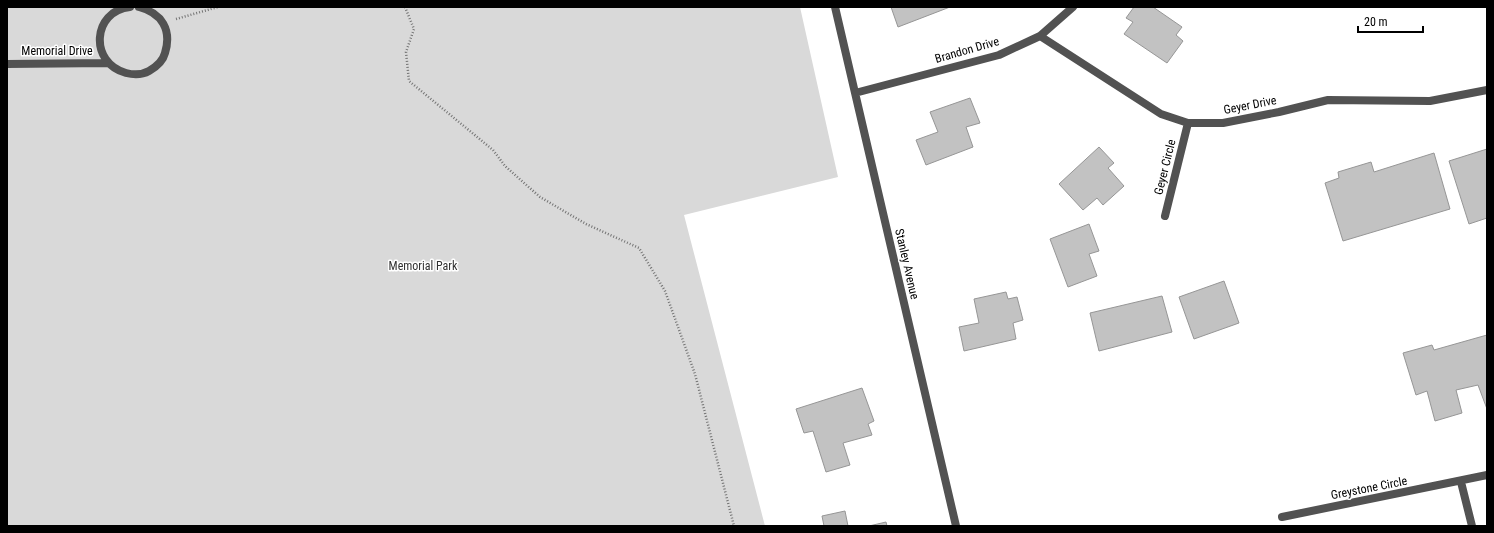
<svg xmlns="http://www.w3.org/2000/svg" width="1494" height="533" font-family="'Roboto Condensed',sans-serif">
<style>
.green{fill:#d9d9d9}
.building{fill:#c2c2c2;stroke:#969696}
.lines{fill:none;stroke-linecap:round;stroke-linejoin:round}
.path{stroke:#747474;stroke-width:2.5;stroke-dasharray:1 2;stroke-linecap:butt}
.street{stroke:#525252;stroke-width:8}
.labels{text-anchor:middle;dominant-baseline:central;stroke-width:3;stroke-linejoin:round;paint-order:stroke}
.street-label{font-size:12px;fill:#000;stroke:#fff}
.park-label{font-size:12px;fill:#303030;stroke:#fff}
</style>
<rect width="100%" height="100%" fill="#fff"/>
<path class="green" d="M7,7H800L838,177L684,215L765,526H7Z"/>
<path class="building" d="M891,7H950L898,27Z
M1134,7H1153L1182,27L1176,35L1183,41L1167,63L1124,34L1133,22L1126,18Z
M970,98L980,123L966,127L973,147L926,165L916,140L938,132L930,112Z
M1099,147L1114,163L1108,168L1124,186L1103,205L1097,198L1083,210L1059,184Z
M1487,149V218L1469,224L1449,161Z
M1434,153L1450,209L1343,241L1325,183L1339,178L1338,172L1371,162L1374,172Z
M1089,224L1099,251L1089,254L1097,276L1068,287L1050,239Z
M1224,281L1239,323L1194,339L1179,297Z
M1006,292L1008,299L1017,297L1023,320L1013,323L1016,339L964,351L959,327L979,323L974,299Z
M1162,296L1172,332L1099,351L1090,313Z
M1487,335V409L1478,385L1456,390L1462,413L1435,421L1427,391L1416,395L1403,353L1432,345L1434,350Z
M862,388L874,421L868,424L872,435L843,443L850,465L826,472L813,431L804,433L796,409Z
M845,511L848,526H824L822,516Z
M886,522L887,526H869Z"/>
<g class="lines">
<path class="path" d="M405,7L414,29L406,52L409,81L493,150L505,166L540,197L586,224L639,248L665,291L695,374L734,526
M176,19L218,7"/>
<path class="street" d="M130,7C92,11 89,63 126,73C134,75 142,75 149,71C156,67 163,61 165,53C172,30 162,13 139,7
M835,7L956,526
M1040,36L1161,114L1188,123H1223L1279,112L1328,100L1430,101L1487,90
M7,64L108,63
M855,93L999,55L1040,36L1073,7
M1165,216L1188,123
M1461,482L1472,526
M1282,517L1487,475"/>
</g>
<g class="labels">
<g class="street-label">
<text transform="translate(967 50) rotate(-16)">Brandon Drive</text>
<text x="57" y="51">Memorial Drive</text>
<text transform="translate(1250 105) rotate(-11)">Geyer Drive</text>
<text transform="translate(1165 167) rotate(-76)">Geyer Circle</text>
<text transform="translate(907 264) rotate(77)">Stanley Avenue</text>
<text transform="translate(1369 488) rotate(-11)">Greystone Circle</text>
</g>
<g class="park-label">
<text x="423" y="266">Memorial Park</text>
</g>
</g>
<rect width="1494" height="533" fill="none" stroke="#000000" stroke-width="16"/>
<path d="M1358 26v6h65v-6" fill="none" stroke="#000000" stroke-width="2"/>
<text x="1364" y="26" font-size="12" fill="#000000" stroke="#ffffff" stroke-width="3" paint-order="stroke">20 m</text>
</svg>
